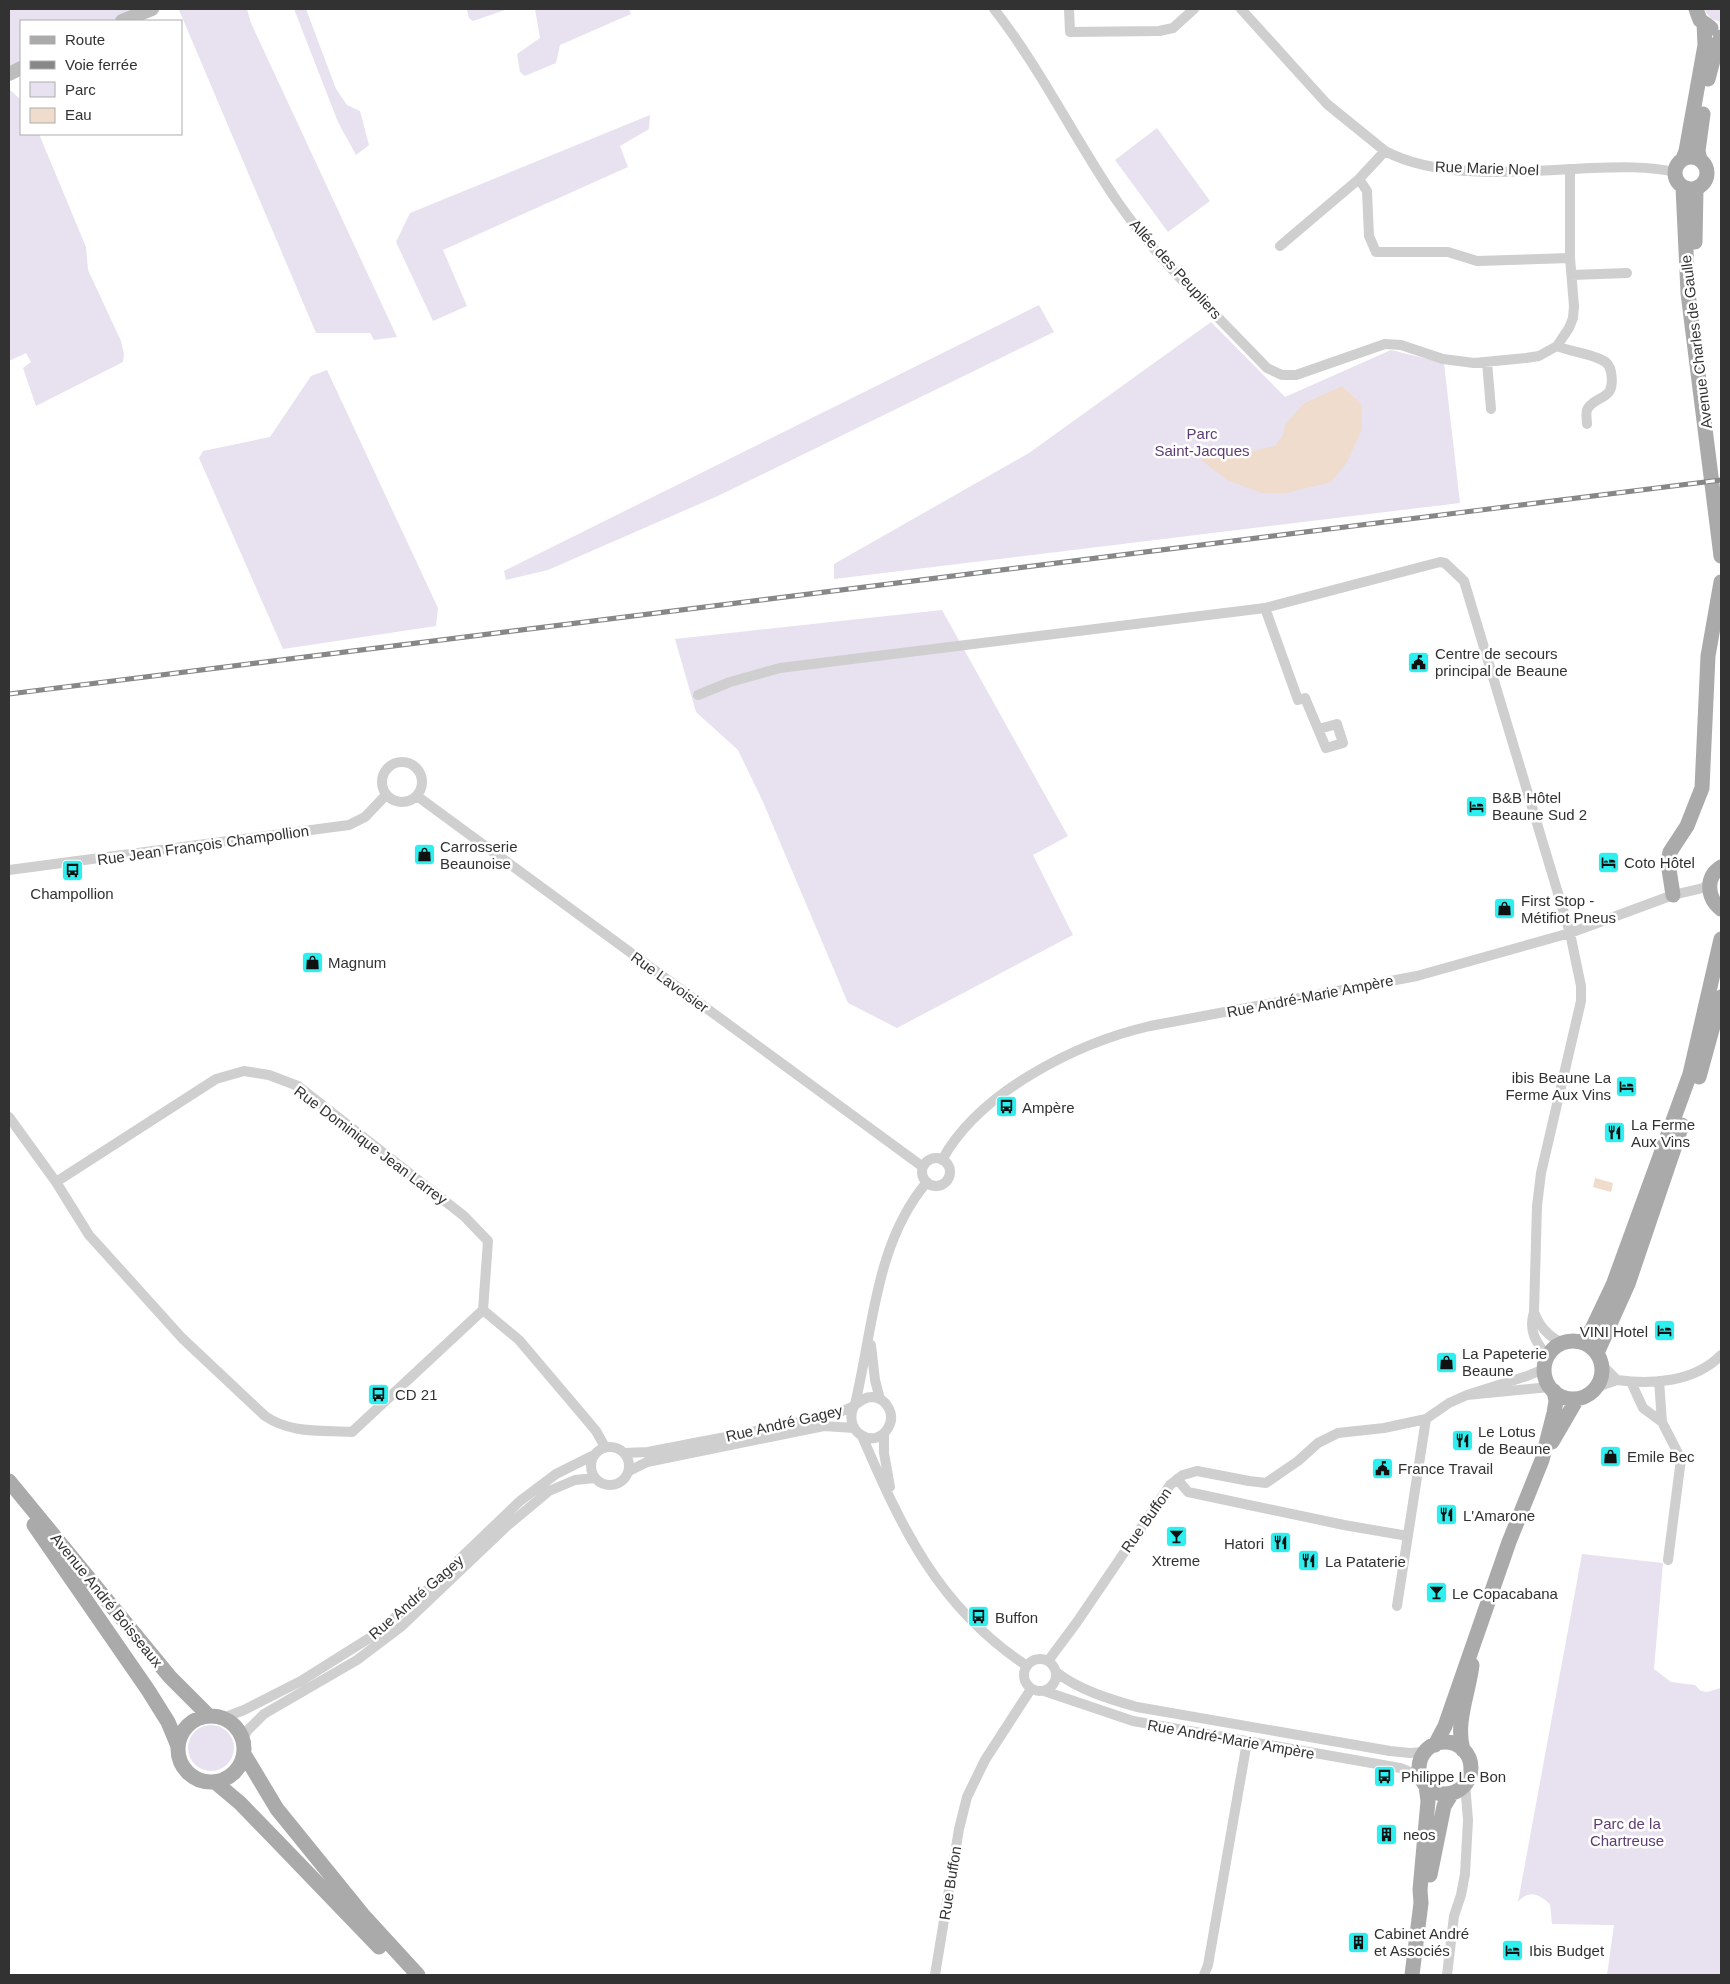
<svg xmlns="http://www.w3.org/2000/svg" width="1730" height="1984" font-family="Helvetica,sans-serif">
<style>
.green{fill:#e8e1ef}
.water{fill:#efdccc}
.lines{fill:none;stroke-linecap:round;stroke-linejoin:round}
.minor{stroke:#cfcfcf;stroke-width:10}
.secondary{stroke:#bcbcbc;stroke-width:14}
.primary{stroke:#aaa;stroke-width:15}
.rail-casing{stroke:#878787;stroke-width:5}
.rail{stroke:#fff;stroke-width:3;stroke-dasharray:9;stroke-linecap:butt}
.labels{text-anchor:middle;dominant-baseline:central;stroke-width:5;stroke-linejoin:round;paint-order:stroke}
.street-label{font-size:15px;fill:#323232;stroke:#fff}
.park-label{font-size:15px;fill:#5c3c72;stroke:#fff}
.poi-label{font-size:15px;fill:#323232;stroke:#fff;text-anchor:start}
</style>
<rect width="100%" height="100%" fill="#fff"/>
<path class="green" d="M9,9H160L130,21H21V68L9,73Z
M182,9H247L251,23L397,337L374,340L370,333H316L179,10Z
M294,9H306L336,89L347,105L360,111L369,145L356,155L338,122Z
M471,9H508L473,21L469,18L467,10Z
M535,9H629L631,14L560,45L556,63L525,76L520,72L517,54L540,38Z
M1704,9H1721V22L1711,19Z
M9,89L21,100V134H39L86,247L88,270L121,341L124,354L123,362L36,406L23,368L31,362L26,353L9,361Z
M650,115L649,129L620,146L628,167L443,250L467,306L433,321L396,242L410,213Z
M1157,128L1210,201L1168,232L1115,160Z
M1039,305L1054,332L720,495L548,570L506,580L504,571Z
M1211,322L1285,397L1391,350L1444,363L1460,503L834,579V564L1029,453Z
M327,370L438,608L436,626L283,649L199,458L203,451L270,437L311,376Z
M942,610L1068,836L1033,855L1073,935L897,1028L848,1003L763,802L738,750L696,712L675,639Z
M1582,1554L1663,1563L1654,1669L1671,1682L1695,1685L1701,1691L1707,1692L1721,1688V1975H1607L1614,1925L1552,1924L1550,1904C1539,1894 1529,1889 1518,1902Z
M188 1748a23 23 0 1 1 46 0a23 23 0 1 1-46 0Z"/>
<path class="water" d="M1342,386L1362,405V429L1347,462L1331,482L1286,493H1262L1227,480L1201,460L1210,454L1249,452L1275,446L1283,435L1285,425L1303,404Z
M1595,1178L1613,1183L1611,1192L1593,1187Z"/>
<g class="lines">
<path class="minor" d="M994,9C1041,69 1074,138 1117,201C1159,262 1216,314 1267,368L1282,375H1296L1385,344L1401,345L1443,359L1474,363L1526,358L1539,356L1557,346L1569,328L1573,318L1574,306L1570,258V169
M1069,9L1070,32L1159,31L1173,28L1194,9
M1241,9L1327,104L1385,151C1441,181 1529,171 1591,168C1619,167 1648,166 1675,172
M1359,179L1367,191L1369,236L1376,252H1448L1477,261L1570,258
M1280,246L1359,179L1385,151
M1572,275L1627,273
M1557,346C1571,352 1589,353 1602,360C1607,362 1610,367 1611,372C1616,401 1598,394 1588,408C1585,412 1587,419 1587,424
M1487,362L1491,409
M1265,608L1298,700L1305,698L1326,748L1343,743L1337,724L1319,729
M698,695L730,682L780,668L1265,608L1440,562L1445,563L1464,581L1570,933L1581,986V1001L1541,1173L1537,1206L1534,1312
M382 782a20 20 0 1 1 40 0a20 20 0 1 1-40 0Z
M417,796L923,1167
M9,870L349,825L365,817L386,795
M9,1117L56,1182L89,1235L182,1338L265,1416C291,1434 322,1430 352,1432L483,1310
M922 1172a14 14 0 1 1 28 0a14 14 0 1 1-28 0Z
M942,1160C980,1091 1077,1043 1150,1026L1417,976L1570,933L1673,895L1703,888L1710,883
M56,1182L216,1079L244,1071L269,1075L298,1086L464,1216L488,1241L483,1310
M483,1310L519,1340L586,1419L596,1431L605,1447
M871,1345L875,1380L880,1399
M1547,1356C1536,1342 1528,1331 1534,1312C1540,1327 1547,1335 1562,1343
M1544,1369L1527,1376L1467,1395L1550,1387
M1617,1380C1652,1385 1695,1382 1721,1355
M1631,1382L1643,1408L1662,1422L1659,1381
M1597,1387L1617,1380L1602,1365
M855,1404C873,1330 875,1243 927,1182
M1662,1422L1681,1459L1668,1560
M884,1433V1453L890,1487
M862,1436C902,1529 939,1608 1027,1666
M591 1466a19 19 0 1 1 38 0a19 19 0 1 1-38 0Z
M624,1453L648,1452C706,1440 766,1431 823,1416C833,1414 844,1411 852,1407C859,1403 863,1397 872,1397C887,1398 896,1415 888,1428C875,1451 842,1432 854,1406
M629,1471L647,1462L824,1426L854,1428
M1177,1479L1188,1492L1344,1525L1408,1536
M1397,1606L1426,1419
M1024 1675a16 16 0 1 1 32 0a16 16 0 1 1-32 0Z
M1048,1661L1077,1622L1170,1485L1183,1475L1197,1471L1249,1481L1266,1483L1298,1461L1318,1443L1338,1433L1384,1428L1426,1419L1449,1403L1467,1395
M1056,1672C1079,1690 1109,1699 1137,1707L1390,1751L1410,1753L1425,1752
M1044,1691L1133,1721L1400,1768L1420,1776
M223,1718L244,1710L301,1681L371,1637L421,1596L520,1501L556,1474L594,1455
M243,1739L247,1731L264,1714L357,1660L402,1626L507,1526L549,1491L575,1480L595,1478
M935,1975L959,1829L967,1797L985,1760L1031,1689
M1204,1975L1208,1965L1247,1742
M1447,1975L1454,1916L1461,1895L1465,1874L1468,1820L1465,1784"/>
<path class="secondary" d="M122,21L152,9
M9,74L21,68"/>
<path class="primary" d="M1696,9L1700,20L1711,28
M1708,79L1716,49L1721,37
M1675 173a16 16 0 1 1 32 0a16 16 0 1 1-32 0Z
M1683,159L1686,151L1705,45L1704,23
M1700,160L1698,151L1703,114
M1683,187L1688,293L1721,556
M1695,242L1696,188
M1721,867C1705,877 1707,898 1721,909
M1673,895L1668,863L1670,852L1687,826L1702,788L1708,656L1721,582
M1699,1077L1721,997
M1544 1370a29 29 0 1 1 58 0a29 29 0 1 1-58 0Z
M1583,1342L1592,1329L1613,1285L1690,1074L1721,939
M1597,1353L1628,1284L1682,1125
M1552,1442L1577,1399
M9,1481L170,1677L209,1716
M34,1525L148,1690L168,1722L178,1746
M178 1749a33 33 0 1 1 66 0a33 33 0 1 1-66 0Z
M1419 1768a26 26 0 1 1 52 0a26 26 0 1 1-52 0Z
M1435,1745L1445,1726L1509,1542L1542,1460L1554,1413L1556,1401L1554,1391
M1463,1750C1455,1723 1469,1692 1472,1665
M244,1754L277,1809L363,1915L418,1975
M215,1782L240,1803L274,1838L379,1947
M1430,1875L1444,1806L1452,1793
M1412,1975L1421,1903L1420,1890L1428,1801L1426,1786"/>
<defs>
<path id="rail" d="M9,694L1721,480"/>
</defs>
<use href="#rail" class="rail-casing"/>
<use href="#rail" class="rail"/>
</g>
<defs>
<symbol id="civic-square" viewBox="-11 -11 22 22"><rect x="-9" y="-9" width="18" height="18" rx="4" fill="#2eefef" stroke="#fff"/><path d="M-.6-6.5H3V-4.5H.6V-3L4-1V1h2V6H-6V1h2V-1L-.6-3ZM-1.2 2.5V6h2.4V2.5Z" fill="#111"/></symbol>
<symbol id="hotel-square" viewBox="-11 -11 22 22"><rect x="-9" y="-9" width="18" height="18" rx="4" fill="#2eefef" stroke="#fff"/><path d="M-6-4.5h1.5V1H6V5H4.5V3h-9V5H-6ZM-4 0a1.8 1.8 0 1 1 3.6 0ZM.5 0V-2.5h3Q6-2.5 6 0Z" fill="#111"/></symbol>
<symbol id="shop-square" viewBox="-11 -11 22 22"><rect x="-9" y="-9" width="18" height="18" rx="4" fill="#2eefef" stroke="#fff"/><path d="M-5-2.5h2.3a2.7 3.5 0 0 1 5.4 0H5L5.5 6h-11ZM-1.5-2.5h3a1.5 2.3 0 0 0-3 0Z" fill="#111"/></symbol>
<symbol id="bus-square" viewBox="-11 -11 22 22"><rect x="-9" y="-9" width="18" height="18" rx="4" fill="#2eefef" stroke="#fff"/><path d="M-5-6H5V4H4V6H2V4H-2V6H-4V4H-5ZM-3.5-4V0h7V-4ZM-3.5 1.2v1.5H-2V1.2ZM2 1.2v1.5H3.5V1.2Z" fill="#111"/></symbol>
<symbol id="restaurant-square" viewBox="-11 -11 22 22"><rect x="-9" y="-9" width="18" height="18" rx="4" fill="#2eefef" stroke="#fff"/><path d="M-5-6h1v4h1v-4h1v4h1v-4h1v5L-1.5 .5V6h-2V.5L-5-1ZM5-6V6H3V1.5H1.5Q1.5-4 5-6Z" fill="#111"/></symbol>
<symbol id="bar-square" viewBox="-11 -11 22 22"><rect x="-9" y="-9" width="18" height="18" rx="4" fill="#2eefef" stroke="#fff"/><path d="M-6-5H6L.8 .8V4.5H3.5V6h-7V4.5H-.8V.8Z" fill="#111"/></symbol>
<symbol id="building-square" viewBox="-11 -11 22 22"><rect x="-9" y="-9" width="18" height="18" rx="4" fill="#2eefef" stroke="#fff"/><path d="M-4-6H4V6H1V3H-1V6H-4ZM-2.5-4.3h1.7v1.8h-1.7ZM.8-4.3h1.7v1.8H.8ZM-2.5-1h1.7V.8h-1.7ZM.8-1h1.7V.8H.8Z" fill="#111"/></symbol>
</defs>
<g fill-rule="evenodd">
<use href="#civic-square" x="1406" y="650" width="25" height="25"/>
<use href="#hotel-square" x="1464" y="794" width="25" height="25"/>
<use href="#shop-square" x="412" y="842" width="25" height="25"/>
<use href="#hotel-square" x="1596" y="850" width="25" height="25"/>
<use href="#bus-square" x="60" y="858" width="25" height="25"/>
<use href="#shop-square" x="1492" y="896" width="25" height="25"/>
<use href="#shop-square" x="300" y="950" width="25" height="25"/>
<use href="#hotel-square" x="1614" y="1074" width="25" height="25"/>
<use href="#bus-square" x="994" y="1094" width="25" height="25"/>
<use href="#restaurant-square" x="1602" y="1120" width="25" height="25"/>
<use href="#hotel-square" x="1652" y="1318" width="25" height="25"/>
<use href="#shop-square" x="1434" y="1350" width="25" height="25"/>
<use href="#bus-square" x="366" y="1382" width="25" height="25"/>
<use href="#restaurant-square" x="1450" y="1428" width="25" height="25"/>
<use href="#shop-square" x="1598" y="1444" width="25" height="25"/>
<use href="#civic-square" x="1370" y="1456" width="25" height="25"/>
<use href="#restaurant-square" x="1434" y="1502" width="25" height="25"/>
<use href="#bar-square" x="1164" y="1524" width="25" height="25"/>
<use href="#restaurant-square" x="1268" y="1530" width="25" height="25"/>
<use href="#restaurant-square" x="1296" y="1548" width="25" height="25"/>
<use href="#bar-square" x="1424" y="1580" width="25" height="25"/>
<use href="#bus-square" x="966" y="1604" width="25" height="25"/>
<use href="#bus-square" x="1372" y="1764" width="25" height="25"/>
<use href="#building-square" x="1374" y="1822" width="25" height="25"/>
<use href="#building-square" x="1346" y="1930" width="25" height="25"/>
<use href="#hotel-square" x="1500" y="1938" width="25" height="25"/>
</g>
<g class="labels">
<g class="street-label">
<text transform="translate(1487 168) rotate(2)">Rue Marie Noel</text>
<text transform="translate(1176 269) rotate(48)">Allée des Peupliers</text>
<text transform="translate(1696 342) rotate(-97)">Avenue Charles de Gaulle</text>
<text transform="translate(203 845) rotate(-8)">Rue Jean François Champollion</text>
<text transform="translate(670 982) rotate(36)">Rue Lavoisier</text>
<text transform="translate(1310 996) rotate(-11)">Rue André-Marie Ampère</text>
<text transform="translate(371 1145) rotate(37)">Rue Dominique Jean Larrey</text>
<text transform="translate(784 1423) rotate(-13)">Rue André Gagey</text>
<text transform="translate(1146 1520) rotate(-55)">Rue Buffon</text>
<text transform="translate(416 1597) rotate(-41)">Rue André Gagey</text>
<text transform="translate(107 1600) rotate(51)">Avenue André Boisseaux</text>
<text transform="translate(1231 1739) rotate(10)">Rue André-Marie Ampère</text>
<text transform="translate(950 1883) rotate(-81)">Rue Buffon</text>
</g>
<g class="park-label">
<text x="1202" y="433">Parc<tspan x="1202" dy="17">Saint-Jacques</tspan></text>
<text x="1627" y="1823">Parc de la<tspan x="1627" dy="17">Chartreuse</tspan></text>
</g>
<g class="poi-label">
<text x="1435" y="653">Centre de secours<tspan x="1435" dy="17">principal de Beaune</tspan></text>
<text x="1492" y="797">B&amp;B Hôtel<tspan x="1492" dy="17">Beaune Sud 2</tspan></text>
<text x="440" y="846">Carrosserie<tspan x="440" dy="17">Beaunoise</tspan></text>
<text x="1624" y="862">Coto Hôtel</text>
<text x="72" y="893" text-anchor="middle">Champollion</text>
<text x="1521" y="900">First Stop -<tspan x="1521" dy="17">Métifiot Pneus</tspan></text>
<text x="328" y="962">Magnum</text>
<text x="1611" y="1077" text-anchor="end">ibis Beaune La<tspan x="1611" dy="17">Ferme Aux Vins</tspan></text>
<text x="1022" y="1107">Ampère</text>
<text x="1631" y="1124">La Ferme<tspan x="1631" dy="17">Aux Vins</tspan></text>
<text x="1648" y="1331" text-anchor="end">VINI Hotel</text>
<text x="1462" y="1353">La Papeterie<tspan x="1462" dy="17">Beaune</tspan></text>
<text x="395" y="1394">CD 21</text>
<text x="1478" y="1431">Le Lotus<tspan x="1478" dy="17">de Beaune</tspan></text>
<text x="1627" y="1456">Emile Bec</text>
<text x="1398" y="1468">France Travail</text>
<text x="1463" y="1515">L'Amarone</text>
<text x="1264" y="1543" text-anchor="end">Hatori</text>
<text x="1176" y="1560" text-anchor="middle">Xtreme</text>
<text x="1325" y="1561">La Pataterie</text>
<text x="1452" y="1593">Le Copacabana</text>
<text x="995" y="1617">Buffon</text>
<text x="1401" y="1776">Philippe Le Bon</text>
<text x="1403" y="1834">neos</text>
<text x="1374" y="1933">Cabinet André<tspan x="1374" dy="17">et Associés</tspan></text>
<text x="1529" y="1950">Ibis Budget</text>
</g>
</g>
<rect width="1730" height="1984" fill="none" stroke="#323232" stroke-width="20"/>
<rect x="20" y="20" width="162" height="115" fill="#ffffff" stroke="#adadad"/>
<rect x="30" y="36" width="25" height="8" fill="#aaaaaa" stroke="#adadad"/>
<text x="65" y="45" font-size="15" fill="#323232">Route</text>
<rect x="30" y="61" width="25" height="8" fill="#878787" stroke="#adadad"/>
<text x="65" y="70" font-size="15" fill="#323232">Voie ferrée</text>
<rect x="30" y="82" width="25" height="15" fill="#e8e1ef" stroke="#adadad"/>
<text x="65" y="95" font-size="15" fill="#323232">Parc</text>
<rect x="30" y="108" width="25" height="15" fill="#efdccc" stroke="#adadad"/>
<text x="65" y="120" font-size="15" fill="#323232">Eau</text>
</svg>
